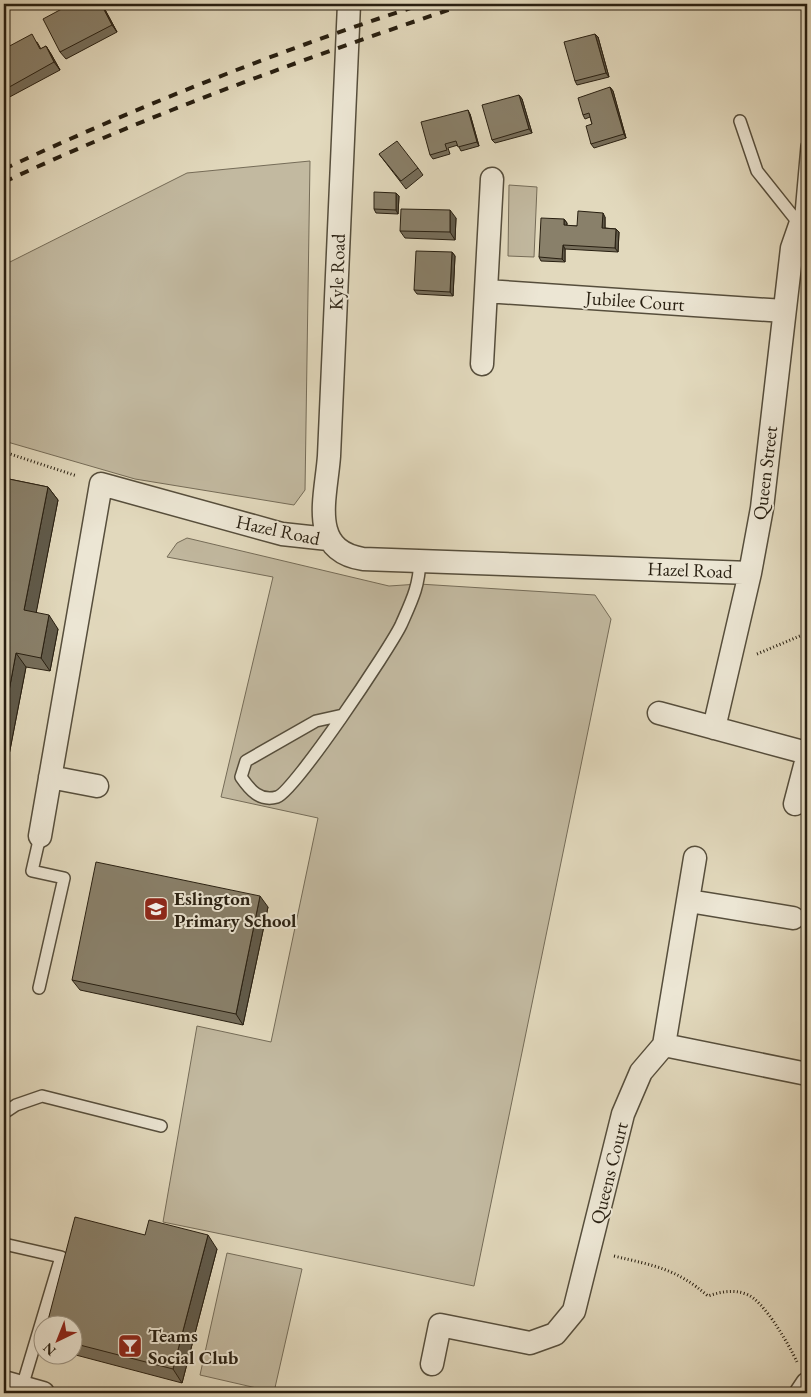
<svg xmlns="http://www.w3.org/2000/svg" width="811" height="1397" font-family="'EB Garamond',serif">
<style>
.green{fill:#c2b9a0;stroke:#756c58}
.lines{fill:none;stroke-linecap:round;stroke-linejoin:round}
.lane-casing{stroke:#564e3c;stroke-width:14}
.street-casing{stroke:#564e3c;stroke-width:25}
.path{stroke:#281f11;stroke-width:3;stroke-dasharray:1 2.5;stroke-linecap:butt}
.lane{stroke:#ece6d4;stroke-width:11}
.street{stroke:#ece6d4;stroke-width:22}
.rail{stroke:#281f11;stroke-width:4;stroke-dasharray:9 9;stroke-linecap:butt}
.wall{fill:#766e5b;stroke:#281f11}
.shaded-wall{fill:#605a4a;stroke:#281f11}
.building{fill:#89806a;stroke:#281f11}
.labels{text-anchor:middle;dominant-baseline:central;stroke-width:4;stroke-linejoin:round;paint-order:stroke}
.street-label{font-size:19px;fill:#281f11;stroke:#ece6d4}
.poi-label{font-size:19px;font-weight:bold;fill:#281f11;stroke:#ece6d4;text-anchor:start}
</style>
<rect width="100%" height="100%" fill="#e2d9bd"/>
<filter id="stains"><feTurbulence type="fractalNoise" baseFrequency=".004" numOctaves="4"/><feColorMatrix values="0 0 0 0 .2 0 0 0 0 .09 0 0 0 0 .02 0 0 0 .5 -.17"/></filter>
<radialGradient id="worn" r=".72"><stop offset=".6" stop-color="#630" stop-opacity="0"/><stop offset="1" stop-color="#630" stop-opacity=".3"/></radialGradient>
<path class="green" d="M310,161L305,490L294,505L135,479L4,441V265L187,173Z
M509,185L537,187L534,257L508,256Z
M187,538L389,586L419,584L595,595L611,619L474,1286L163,1222L197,1026L271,1042L318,818L221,797L273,577L167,557L177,543Z
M227,1253L302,1269L274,1392L200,1375Z"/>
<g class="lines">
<defs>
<path id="lane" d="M740,121L757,171L800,225
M800,225L807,146
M343,715L316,721L246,761L241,777C250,790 260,802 277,797C294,792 390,648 401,625C412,600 419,587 420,560
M39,988L64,878L32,871L40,836
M4,1113L16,1105L42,1096L161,1126
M4,1244L61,1257L22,1387"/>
<path id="street" d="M349,4L329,456C326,498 308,550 363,559L750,573
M486,291L784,311
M482,364L492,179
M659,713L807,753
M714,728L750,573L762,508L792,248L800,225L807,220
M50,777L97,786
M795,804L807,758
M40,836L101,484L282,534L328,539
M689,901L793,918
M664,1045L807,1074
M432,1364L440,1325L530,1343L555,1334L574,1311L623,1114L641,1072L664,1045L695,858
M4,1382L43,1393
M801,1393L807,1384"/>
</defs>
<use href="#lane" class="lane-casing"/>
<use href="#street" class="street-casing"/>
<path class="path" d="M4,452L77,476
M757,654L807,633
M614,1256C655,1266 675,1268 708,1296C721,1292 732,1289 746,1294C764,1300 789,1345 797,1362"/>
<use href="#lane" class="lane"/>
<use href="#street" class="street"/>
<path class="rail" d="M4,169C139,106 280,50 423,4
M4,182C154,112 309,57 466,4"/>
</g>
<path class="wall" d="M102,4L117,32L66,59L60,52Z
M598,37L609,77L577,85L575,81Z
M37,42L41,49L46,46L51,54L60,70L4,100V49Z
M610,87L613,91L626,138L594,148L591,144L592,124L590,117L585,119L583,115Z
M519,95L522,99L532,133L495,143L492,140Z
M470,114L479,146L461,151L458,145L448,148L450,154L433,159L430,155Z
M379,154L418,168L423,175L406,189Z
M399,196L398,214L376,213L374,209Z
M605,217V228L616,229L619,232L618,252L565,249V262L541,261L539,257L564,219L567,223V226H577Z
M456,218L455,240L405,238L400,231Z
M452,252L455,256L453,296L417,294L414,290Z
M4,478L48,487L58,500L36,612L58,629L50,671L26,667L4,781Z
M268,907L243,1025L80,990L72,980Z
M145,1235L217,1249L182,1383L72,1354V1324Z"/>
<path class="shaded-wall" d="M101,4H102L117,32L112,25Z
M595,34L598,37L609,77L606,73Z
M46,46L51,54L60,70L54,62Z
M610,87L613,91L626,138L624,134Z
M519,95L522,99L532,133L529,129Z
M468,110L470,114L479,146L477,142Z
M396,193L399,196L398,214L396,210Z
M450,210L456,218L455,240L450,232Z
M603,213L605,217V232L602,228Z
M564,219L567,223L566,229L564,225Z
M616,229L619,232L618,252L615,248Z
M563,245L565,249V262L562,259Z
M452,252L455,256L453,296L450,292Z
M48,487L58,500L34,624L24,610Z
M49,615L58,629L50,671L41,658Z
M16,653L26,667L4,781V718Z
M260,896L268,907L243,1025L236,1014Z
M208,1235L217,1249L182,1383L173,1369Z"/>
<path class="building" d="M71,4H101L112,25L60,52L43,19Z
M32,34L40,49L46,46L54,62L4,90V49Z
M595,34L606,73L575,81L564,42Z
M610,87L624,134L591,144L586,126L592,124L589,113L583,115L578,98Z
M519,95L529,129L492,140L482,105Z
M468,110L477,142L458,147L456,141L445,144L447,150L430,155L421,122Z
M397,141L418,168L401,181L379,154Z
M374,192L396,193V210L374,209Z
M401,209L450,210V232L400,231Z
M578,211L603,213L602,228L616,229L615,248L563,245L562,259L539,257L541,218L564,219V225L577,226Z
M416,251L452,252L450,292L414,290Z
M4,478L48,487L24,610L49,615L41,658L16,653L4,718Z
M96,862L260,896L236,1014L72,980Z
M75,1217L145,1235L149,1220L208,1235L173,1369L72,1343V1324H47Z"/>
<defs>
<symbol id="school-square" viewBox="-11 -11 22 22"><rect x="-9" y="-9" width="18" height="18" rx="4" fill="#8f2418" stroke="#ece6d4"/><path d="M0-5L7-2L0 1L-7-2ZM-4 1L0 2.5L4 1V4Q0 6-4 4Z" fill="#fff"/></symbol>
<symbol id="bar-square" viewBox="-11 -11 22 22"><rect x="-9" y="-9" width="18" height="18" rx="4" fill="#8f2418" stroke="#ece6d4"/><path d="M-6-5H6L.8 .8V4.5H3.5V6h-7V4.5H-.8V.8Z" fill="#fff"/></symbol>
</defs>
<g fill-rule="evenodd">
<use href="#school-square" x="142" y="895" width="28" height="28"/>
<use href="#bar-square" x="116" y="1332" width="28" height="28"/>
</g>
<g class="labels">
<g class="street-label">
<text transform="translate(337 272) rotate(-88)">Kyle Road</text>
<text transform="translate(635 301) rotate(4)">Jubilee Court</text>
<text transform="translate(765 473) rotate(-83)">Queen Street</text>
<text transform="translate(278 530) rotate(12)">Hazel Road</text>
<text transform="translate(690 570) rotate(2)">Hazel Road</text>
<text transform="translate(609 1173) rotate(-76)">Queens Court</text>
</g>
<g class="poi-label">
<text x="174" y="898">Eslington<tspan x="174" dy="22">Primary School</tspan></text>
<text x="148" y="1335">Teams<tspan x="148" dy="22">Social Club</tspan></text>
</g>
</g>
<rect width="811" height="1397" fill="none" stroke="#e2d9bd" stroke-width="20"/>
<rect x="5" y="5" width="801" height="1387" fill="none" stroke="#281f11" stroke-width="2.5"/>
<rect x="10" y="10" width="791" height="1377" fill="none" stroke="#281f11"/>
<g transform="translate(58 1340) rotate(223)"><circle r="24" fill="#ece6d4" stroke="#9e9686"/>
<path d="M0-4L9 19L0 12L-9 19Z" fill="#8f2418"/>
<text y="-8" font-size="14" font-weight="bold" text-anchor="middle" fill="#281f11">N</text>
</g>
<rect width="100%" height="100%" filter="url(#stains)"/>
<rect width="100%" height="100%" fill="url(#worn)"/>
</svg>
